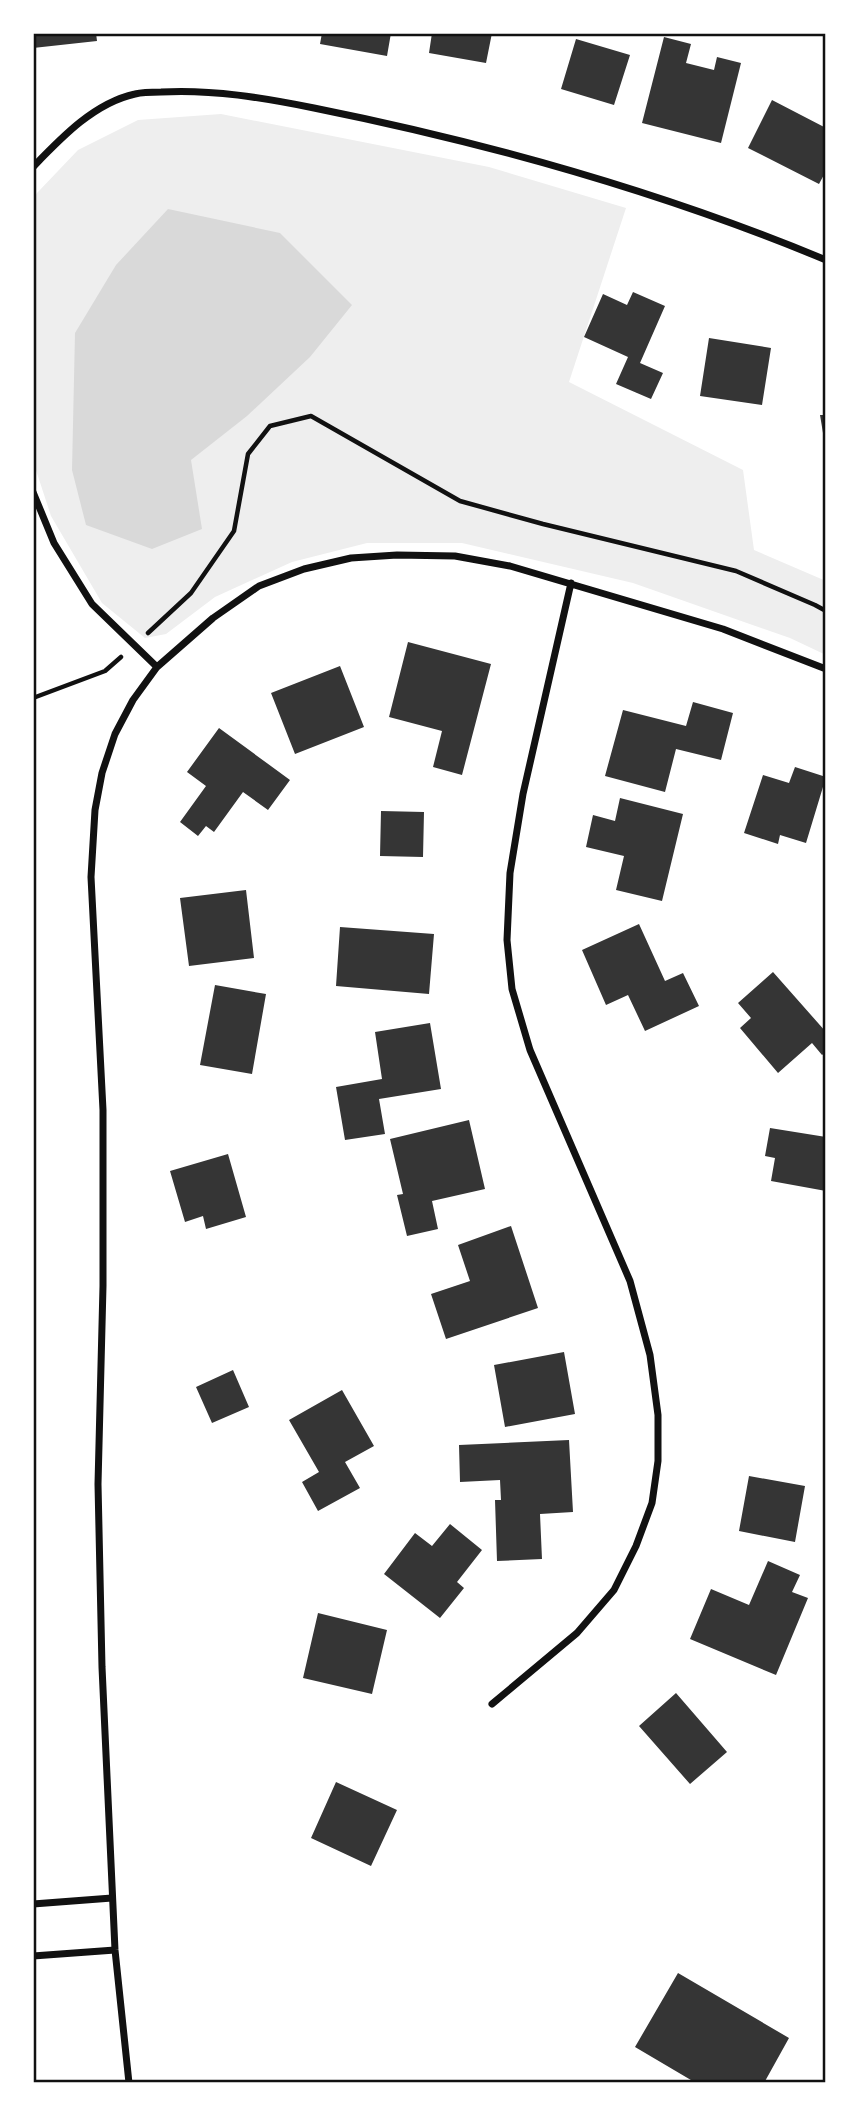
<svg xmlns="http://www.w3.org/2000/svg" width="859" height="2116" font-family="Cabin,sans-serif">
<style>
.green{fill:#eee}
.water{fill:#d9d9d9}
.building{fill:#353535}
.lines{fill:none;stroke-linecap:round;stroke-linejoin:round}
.path{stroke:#111;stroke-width:4.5}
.minor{stroke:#111;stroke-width:7}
.neatline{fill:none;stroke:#111;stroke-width:2.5}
</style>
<rect width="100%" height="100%" fill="#fff"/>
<path class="green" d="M221,114L489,167L626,208L569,382L743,470L754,550L826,581V655L790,638L633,583L462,543H367L292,562L215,597L166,634L145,638L102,603L51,516L33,461V200L37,193L78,150L138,120Z"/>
<path class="water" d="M168,209L280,233L352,305L310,357L247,416L191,460L202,529L152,549L86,525L72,470L75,333L116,265Z"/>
<path class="building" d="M33,33H96L97,41L33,48Z
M322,33H391L387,56L320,44Z
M432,33H492L486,63L429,53Z
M664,37L691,44L686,63L714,70L717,57L741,63L721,143L642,123Z
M576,39L630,55L614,105L561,89Z
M772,100L826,128V171L819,184L748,148Z
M633,292L665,306L640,363L663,373L651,399L616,384L628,357L584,337L603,294L627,305Z
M709,338L771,348L762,405L700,396Z
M820,415H826V439H824Z
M408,642L491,664L462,775L433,767L442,731L389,717Z
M340,666L364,727L295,754L271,693Z
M693,702L733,713L721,760L676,749L665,792L605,776L623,710L686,726Z
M219,728L290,780L268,810L243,792L214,832L206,826L198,836L180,822L206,786L187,772Z
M795,767L826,777L806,843L780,835L778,844L744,833L763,775L789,783Z
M620,798L683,814L662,901L616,890L624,856L586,847L593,815L615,821Z
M381,811L424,812L423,857L380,856Z
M246,890L254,958L189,966L180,898Z
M639,924L665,981L683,973L699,1006L645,1031L628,995L606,1005L582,950Z
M340,927L434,934L429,994L336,986Z
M773,972L826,1032V1052L822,1055L812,1043L778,1073L740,1028L751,1018L738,1003Z
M215,985L266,994L252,1074L200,1065Z
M430,1023L441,1089L379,1099L385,1134L345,1140L336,1087L382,1079L375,1032Z
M469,1120L485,1189L432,1201L438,1229L407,1236L397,1195L403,1194L390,1139Z
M770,1128L826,1137V1191L771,1181L775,1158L765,1156Z
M228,1154L246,1217L206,1229L203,1216L185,1222L170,1171Z
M511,1226L538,1308L446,1339L431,1294L470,1281L458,1245Z
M564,1352L575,1414L505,1427L494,1365Z
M233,1370L249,1407L212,1423L196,1387Z
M342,1390L374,1446L345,1462L360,1488L318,1511L302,1482L319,1472L289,1420Z
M569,1440L573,1512L540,1514L542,1559L497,1561L495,1500H501L500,1480L460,1482L459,1445Z
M749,1476L805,1486L795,1542L739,1531Z
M450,1524L482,1550L457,1582L464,1588L440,1618L384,1574L415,1533L432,1546Z
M768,1561L800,1575L792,1592L808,1598L776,1675L690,1639L711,1589L749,1605Z
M318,1613L387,1630L372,1694L303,1678Z
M676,1693L727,1752L690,1784L639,1726Z
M336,1782L397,1810L371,1866L311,1838Z
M678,1973L789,2038L764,2083H696L635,2047Z"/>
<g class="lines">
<path class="path" d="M148,633L191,593L234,531L248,454L270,426L311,416L460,501L543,524L736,571L815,605L826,611
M33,698L105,671L121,657"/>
<path class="minor" d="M33,167C61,138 94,103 135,94C143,92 153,92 161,92C212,89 264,98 314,108C488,143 662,192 826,260
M33,492L54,543L92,604L157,667
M492,1704L577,1633L614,1590L636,1546L652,1503L658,1461V1415L650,1355L630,1281L530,1050L512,989L507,940L510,873L523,794L571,583
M33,1904L112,1898
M33,1956L115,1950
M129,2083L115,1950L102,1667L98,1484L103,1286V1110L91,877L95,810L102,773L115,734L133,700L157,667L213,618L259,586L304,569L351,558L397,555L455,556L510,566L723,629L826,669"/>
</g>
<rect width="859" height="2116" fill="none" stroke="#ffffff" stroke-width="70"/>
<rect x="35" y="35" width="789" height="2046" class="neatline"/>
</svg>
